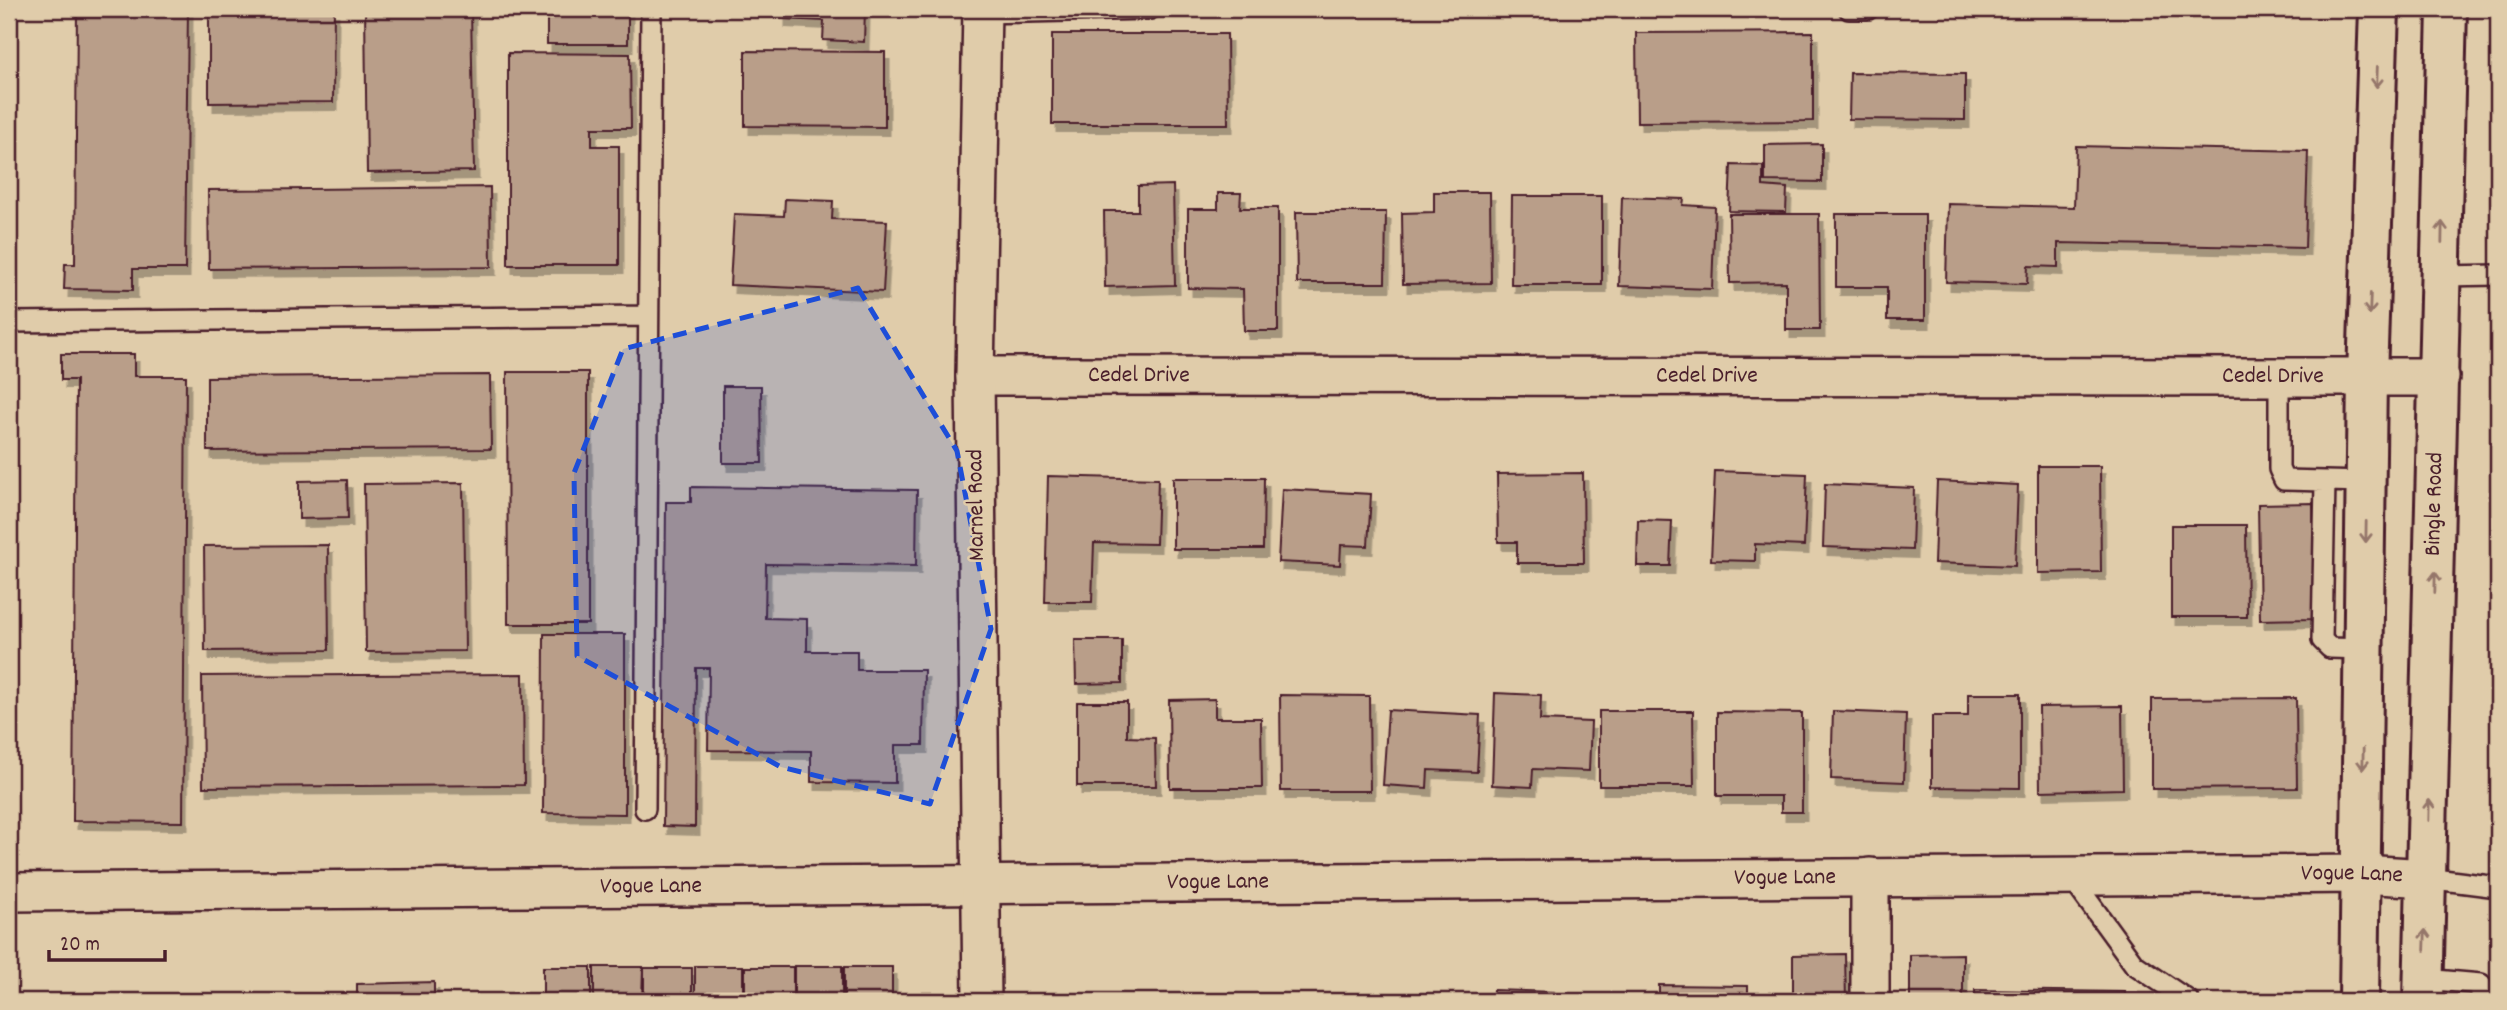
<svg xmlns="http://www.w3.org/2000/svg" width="2507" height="1010" font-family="Dekko,sans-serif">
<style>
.building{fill:#b99e89;stroke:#4a1f2b;stroke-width:2;filter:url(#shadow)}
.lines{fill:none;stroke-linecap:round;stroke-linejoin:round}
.service-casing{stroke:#4a1f2b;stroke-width:24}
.minor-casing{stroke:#4a1f2b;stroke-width:42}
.primary-casing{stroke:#4a1f2b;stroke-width:44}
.service{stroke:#e0ccaa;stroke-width:19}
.minor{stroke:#e0ccaa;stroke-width:37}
.primary{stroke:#e0ccaa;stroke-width:38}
.oneway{stroke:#95766a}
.marked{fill:#1d4ed8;fill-opacity:0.2;stroke:#1d4ed8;stroke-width:5;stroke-dasharray:14 9;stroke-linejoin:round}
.labels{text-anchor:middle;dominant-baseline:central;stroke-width:5;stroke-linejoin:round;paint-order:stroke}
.street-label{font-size:24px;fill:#4a1f2b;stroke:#e0ccaa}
</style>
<defs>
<filter id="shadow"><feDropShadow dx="4.5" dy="8" stdDeviation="0" flood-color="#0004"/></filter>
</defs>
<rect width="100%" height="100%" fill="#e0ccaa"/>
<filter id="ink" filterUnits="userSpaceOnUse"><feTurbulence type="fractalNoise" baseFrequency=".0143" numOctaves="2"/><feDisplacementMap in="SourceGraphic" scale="14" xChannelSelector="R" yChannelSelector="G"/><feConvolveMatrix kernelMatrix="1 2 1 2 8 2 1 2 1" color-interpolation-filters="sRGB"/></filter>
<g filter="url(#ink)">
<path class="building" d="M77,9H188L185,269H133V290L64,289L65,264H75Z
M209,9H334L333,102L209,103Z
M365,9H471L474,171L367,173Z
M547,9H628V44H547Z
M781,9H865L864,42L823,40L824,21L781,19Z
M1813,32V121L1637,122L1636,33Z
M1052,34H1227L1228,124H1052Z
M745,51L885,52V127L745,126Z
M508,53L630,54L631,128H592V146H619V265H508Z
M1850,73L1965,74V120L1849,119Z
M1822,144V182L1765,181V145Z
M2076,146L2308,151L2305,248L2058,243V267L2028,266L2027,284L1946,282L1948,204L2074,207Z
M1731,165L1763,166V186L1787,188L1786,212L1729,211Z
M1173,185L1175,285L1105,287L1104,211H1138V186Z
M490,187L491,267L209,269L208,190Z
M1434,192H1490L1491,283L1403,284L1402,213L1434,212Z
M1218,193H1241L1240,208H1278V331H1244L1243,289L1188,288V209H1218Z
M1512,196H1602V285H1511Z
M1622,197L1684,199L1683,205L1715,207L1712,289L1619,286Z
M785,199L833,201L832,219L887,221L883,292L730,285L734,214L784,216Z
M1296,212H1386L1385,283H1297Z
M1729,214H1819L1820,330H1786V282L1730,283Z
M1836,214H1925V320H1887V287H1836Z
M61,354H134V376H186L183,822L73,821L76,380H61Z
M507,372H588V624H508Z
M490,375L491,449L207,451V377Z
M723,386H761L762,463H723Z
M2038,466H2100L2101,572L2038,573Z
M1715,471L1807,474L1804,546L1755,544V561L1711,560Z
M1583,473L1584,563H1517V542H1498L1497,474Z
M1048,476L1158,479L1156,544L1094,543L1092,602H1045Z
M1173,478H1264L1263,549H1173Z
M347,480L348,518L299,519V481Z
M1937,481L2018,485L2015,566L1934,563Z
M463,483L465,651L366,652L364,484Z
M1825,484L1914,488L1912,550L1823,547Z
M691,487L917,490L916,566L766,564L765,618L807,619V651H857V670H924L923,745H895V783L811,782V751L708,750L709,668H696L695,827L663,826L666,502H691Z
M1282,489L1371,494L1368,546L1341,545L1340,565L1278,562Z
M2313,503L2314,619L2260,620L2258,504Z
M1638,520L1672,521L1670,566H1637Z
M2171,525H2246L2247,617H2171Z
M328,545L329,650L205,651L204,546Z
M544,634H625V814L543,813Z
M1075,640H1122V683L1076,684Z
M523,674L524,785L203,787L202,676Z
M1495,693L1541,695L1540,720L1591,722L1589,771L1533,769L1532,787L1492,785Z
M1968,694H2020V788L1932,787V716H1968Z
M1280,695L1369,696L1370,791H1281Z
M2296,698L2297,788L2152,789V699Z
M1215,699V718H1261L1262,788H1170L1169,700Z
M1077,702H1127V737L1155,738L1156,786H1077Z
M2122,706L2123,789L2040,791L2039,707Z
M1388,710L1480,715L1477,772L1428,770L1427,788L1383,785Z
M1599,711H1693L1694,786H1599Z
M1833,711L1906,714L1904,782L1831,779Z
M1717,712L1802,713V812H1781V796H1717Z
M1845,954L1846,1001H1793V955Z
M1963,954V1001H1910V955Z
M695,966H743V1001H695Z
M794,966H842V1001H794Z
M543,967H591V1001H543Z
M594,967H643L642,1001H594Z
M745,967H793V1001H745Z
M844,967H892V1001H844Z
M644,968H692V1001H644Z
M434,982V1001H357V984Z
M1659,985L1748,986V1001H1659Z
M1493,990L1554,992L1553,1001H1492Z
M1975,990L2125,992V1001H1975Z
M1206,997H1254V1001H1206Z"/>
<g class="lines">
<defs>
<path id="service" d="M1849,9H1868
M982,13L1150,9
M2441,276L2498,275
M9,322L648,316
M2279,377V469L2284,480L2366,482
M2325,481L2322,640L2330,648L2364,649
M645,809L651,9
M2070,876L2134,964L2189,1001
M2427,878L2498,887
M2424,979L2481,984V1001"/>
<g id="minor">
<path id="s1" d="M975,376L2440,377"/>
<path d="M1870,877V1001"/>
<path id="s2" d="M9,892L2362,874L2427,878"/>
<path d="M982,1001L975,376L982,9"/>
</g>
<g id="primary">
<path d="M2359,1001L2367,377L2379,9"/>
<path id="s3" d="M2423,1001L2447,9"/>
</g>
</defs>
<use href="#service" class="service-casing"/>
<use href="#minor" class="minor-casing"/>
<use href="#primary" class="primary-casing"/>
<use href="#service" class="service"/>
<use href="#minor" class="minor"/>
<use href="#primary" class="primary"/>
</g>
<defs><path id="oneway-shaft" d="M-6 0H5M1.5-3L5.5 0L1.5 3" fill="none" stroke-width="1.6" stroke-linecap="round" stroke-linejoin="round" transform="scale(1.75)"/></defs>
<g class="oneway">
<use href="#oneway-shaft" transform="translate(2377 77) rotate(92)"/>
<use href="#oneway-shaft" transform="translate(2442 232) rotate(-89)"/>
<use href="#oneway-shaft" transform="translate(2370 304) rotate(92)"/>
<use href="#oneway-shaft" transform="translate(2366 532) rotate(91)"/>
<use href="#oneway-shaft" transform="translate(2435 582) rotate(-89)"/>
<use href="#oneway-shaft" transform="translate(2363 759) rotate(91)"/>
<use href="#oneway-shaft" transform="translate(2429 810) rotate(-89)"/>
<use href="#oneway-shaft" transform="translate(2425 940) rotate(-88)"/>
</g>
</g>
<path class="marked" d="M858,288L957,451L991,629L930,804L781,767L577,656L574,473L623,349Z"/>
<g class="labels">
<g class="street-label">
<text stroke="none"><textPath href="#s1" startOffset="164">Cedel Drive</textPath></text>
<text stroke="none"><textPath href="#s1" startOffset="732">Cedel Drive</textPath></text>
<text stroke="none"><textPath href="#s1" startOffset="1298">Cedel Drive</textPath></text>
<text transform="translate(977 505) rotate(-91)">Marnel Road</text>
<text stroke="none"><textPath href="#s3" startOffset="497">Bingle Road</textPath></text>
<text stroke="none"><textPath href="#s2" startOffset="2343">Vogue Lane</textPath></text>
<text stroke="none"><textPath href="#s2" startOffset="1776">Vogue Lane</textPath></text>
<text stroke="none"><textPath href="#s2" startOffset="1209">Vogue Lane</textPath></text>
<text stroke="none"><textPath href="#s2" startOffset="642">Vogue Lane</textPath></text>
</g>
</g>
<rect width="2507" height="1010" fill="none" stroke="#e0ccaa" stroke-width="35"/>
<rect x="18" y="18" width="2472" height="975" fill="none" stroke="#4a1f2b" stroke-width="2.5" filter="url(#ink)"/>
<path d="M49 950v10h116v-10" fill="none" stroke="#4a1f2b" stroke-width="3.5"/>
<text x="60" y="950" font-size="21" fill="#4a1f2b" stroke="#e0ccaa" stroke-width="5" paint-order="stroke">20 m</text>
</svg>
